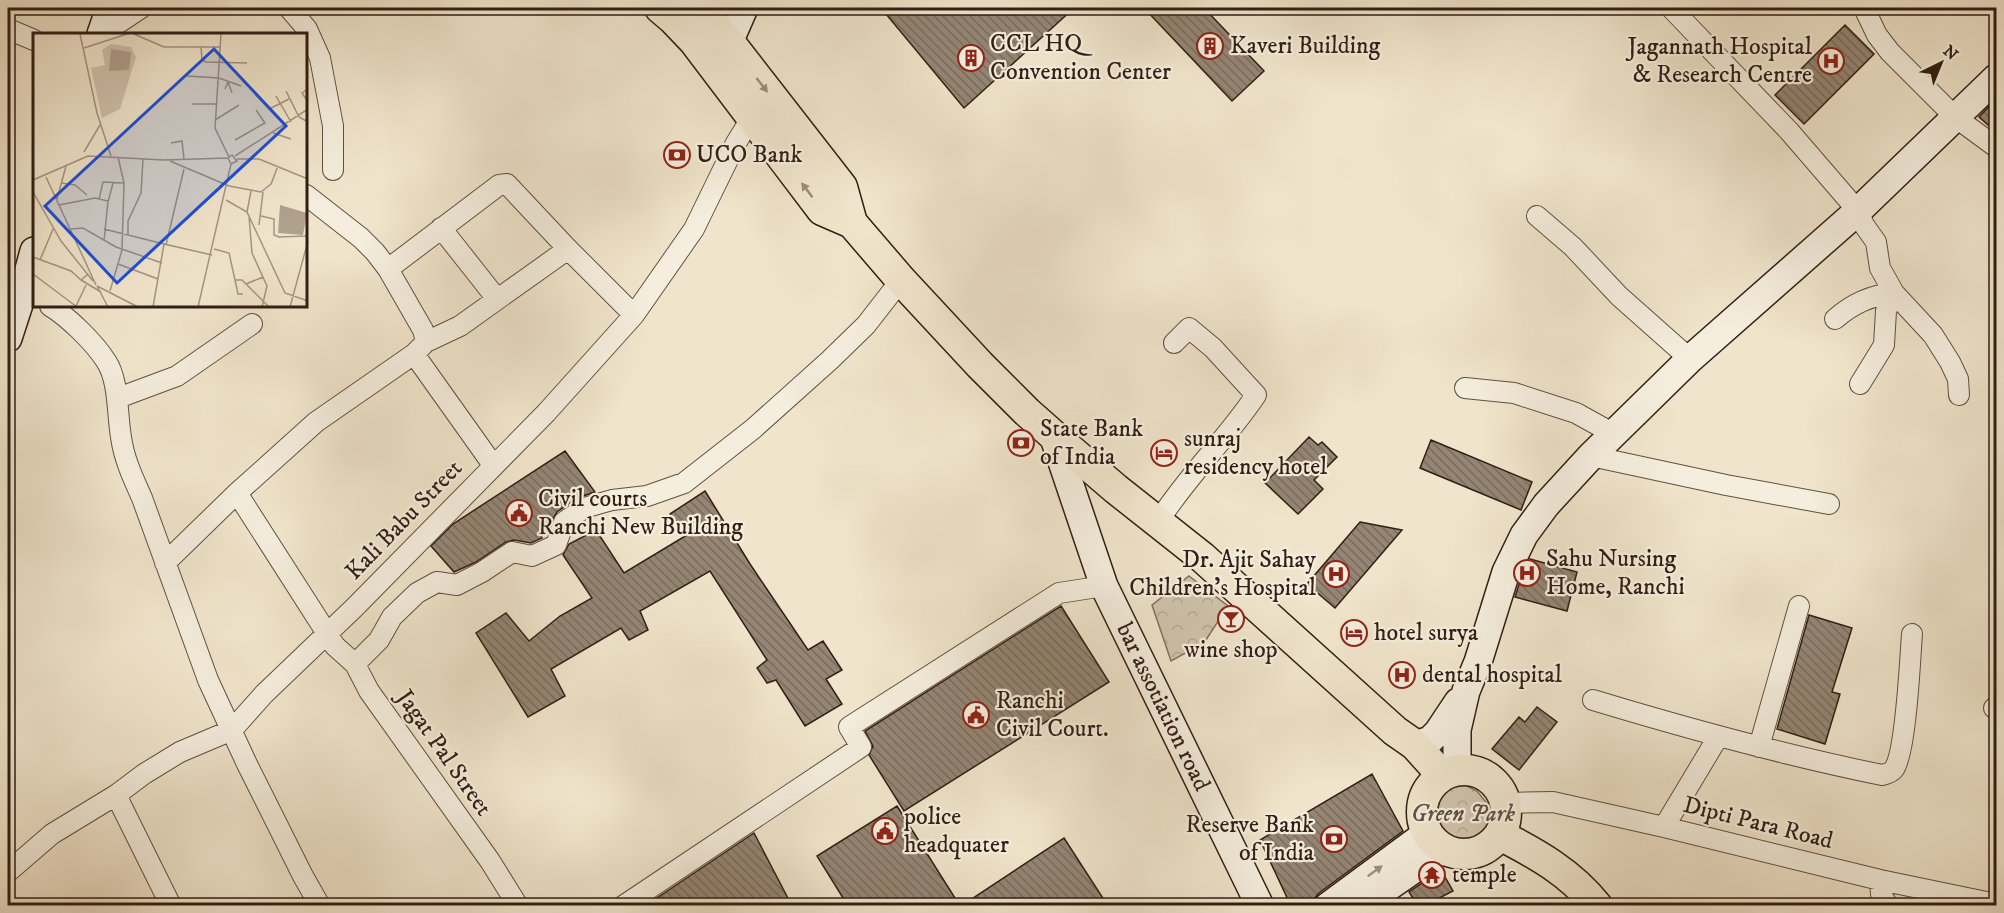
<svg xmlns="http://www.w3.org/2000/svg" width="2004" height="913" font-family="'IM FELL DW Pica',serif">
<style>
.park{fill:url(#park-crowns);stroke:#807060;stroke-width:1.5}
.building{fill:url(#building-back-hatch);stroke:#311e14;stroke-width:1.5}
.lines{fill:none;stroke-linecap:round;stroke-linejoin:round}
.street-casing{stroke:#615042;stroke-width:22}
.secondary-casing{stroke:#311e14;stroke-width:30}
.primary-casing{stroke:#311e14;stroke-width:33}
.street{stroke:#f5eede;stroke-width:20}
.secondary{stroke:#f5eede;stroke-width:27}
.primary{stroke:#f0e5cc;stroke-width:30}
.oneway{fill:#9a8b79}
.oneway2{fill:#9d9083}
.labels{text-anchor:middle;dominant-baseline:central;stroke-width:4.5;stroke-linejoin:round;paint-order:stroke}
.poi-label{font-size:24px;fill:#311e14;stroke:#f5eede;text-anchor:start}
.street-label{font-size:24px;fill:#311e14;stroke:#f5eede}
.park-label{font-size:24px;font-style:italic;fill:#615042;stroke:#f5eede}
.inset-road{fill:none;stroke:#a49582;stroke-width:1.5}
.view{fill:#1d4ed8;fill-opacity:0.15;stroke:#1d4ed8;stroke-width:3}
.inset-edge{fill:none;stroke:#311e14;stroke-width:3}
</style>
<defs>
<pattern id="park-crowns" width="20" height="18" patternUnits="userSpaceOnUse" patternTransform="scale(1.5)"><rect width="20" height="18" fill="#d0c3ad"/><path d="M2 6a3 3 0 1 1 6 0M12 15a3 3 0 1 1 6 0" fill="none" stroke="#b3a794"/></pattern>
<pattern id="building-back-hatch" width="6" height="6" patternUnits="userSpaceOnUse" patternTransform="scale(1.5)"><rect width="6" height="6" fill="#948574"/><path d="M-1 5l2 2M0 0l6 6M5-1l2 2" fill="none" stroke="#796c5e"/></pattern>
</defs>
<rect width="100%" height="100%" fill="#f0e5cc"/>
<filter id="stains"><feTurbulence type="fractalNoise" baseFrequency=".00333" numOctaves="4"/><feColorMatrix values="0 0 0 0 .2 0 0 0 0 .09 0 0 0 0 .02 0 0 0 .5 -.17"/></filter>
<radialGradient id="worn" r=".72"><stop offset=".6" stop-color="#630" stop-opacity="0"/><stop offset="1" stop-color="#630" stop-opacity=".3"/></radialGradient>
<path class="park" d="M1189,576L1228,606L1204,643L1171,661L1152,605Z
M1455,780L1477,791L1494,812L1496,833L1486,842L1450,838C1440,829 1431,812 1438,798C1441,792 1449,785 1455,780Z"/>
<path class="building" d="M881,8H1074L964,108Z
M1144,8H1204L1264,71L1232,101Z
M1845,25L1874,54L1804,124L1775,95Z
M1996,99V132L1979,117Z
M1309,437L1318,445L1322,442L1337,457L1314,480L1323,489L1298,514L1265,483Z
M1431,440L1532,482L1521,510L1420,468Z
M565,451L595,492L577,498L557,512L550,524L539,532L542,538L531,543L514,540L506,542L476,562L454,572L431,546L453,524Z
M705,491L750,564L808,650L823,641L842,670L826,679L842,704L805,726L776,680L767,683L757,668L767,660L710,571L640,611L648,630L629,640L621,628L551,669L565,696L528,717L476,633L506,613L529,641L560,616L592,598L563,555L569,544L596,530L624,573L687,535L670,514Z
M1360,522L1402,530L1335,608L1307,584Z
M1530,559L1577,572L1567,611L1515,597L1521,578Z
M1061,606L1109,682L904,811L869,755L873,746L865,731Z
M1809,615L1852,628L1832,692L1840,694L1825,744L1777,729Z
M1537,707L1557,722L1519,770L1492,749L1519,717L1525,722Z
M1372,774L1403,831L1319,893L1314,899L1313,906H1291L1260,840Z
M897,806L960,906H848L817,856Z
M754,833L792,906H645Z
M1064,838L1108,906H961Z
M1441,870L1453,891L1424,906H1418L1409,892Z"/>
<g class="lines">
<defs>
<path id="street" d="M289,8L307,29L320,58L333,126V170
M1671,8L1789,131L1858,211L1864,225L1876,242L1880,268L1894,293L1933,335L1950,362L1958,379L1959,395
M1864,8L1877,35L1890,52L1955,117L1996,147
M8,29L34,40
M102,34L141,8
M1537,216L1573,247L1619,296L1690,359
M441,228L497,299
M388,269L499,185L507,184L568,249L634,315
M50,306C68,317 94,342 106,361C119,380 117,414 121,437C124,459 133,478 142,498L208,680L247,764L303,876L320,906
M1835,319C1852,304 1871,295 1894,293L1886,311L1884,345L1860,384
M426,342L460,326L568,249
M414,354L493,465
M1465,388L1514,393L1576,413L1614,434
M118,398L177,376L252,324
M1591,456L1726,485L1829,504
M237,493L335,646L355,664L369,691L490,861L518,906
M1158,522C1187,476 1226,440 1256,395L1213,348L1189,328L1174,343
M165,563L237,493L316,422L414,354L426,342L423,330L388,269L375,252L361,238L306,195
M355,664L379,640L392,617L417,593L437,582L457,585L482,572L512,552L532,556L556,545L564,522L584,508L612,500L647,496L684,483L753,429L830,360L866,325L901,280
M1593,700C1689,729 1784,755 1882,775C1886,774 1891,773 1894,769C1906,752 1910,660 1912,634
M1994,708H1996
M1759,747L1799,606
M116,795L171,906
M1506,803L1553,802L1664,827L1880,880L1996,904
M1664,827L1718,737
M8,872L52,834L116,795L144,774L180,752L232,730L264,694L354,608L546,413L634,315L694,229L736,143L752,117
M1880,880L1881,894L1888,906
M623,906L861,747L849,727L1059,593L1104,586"/>
<path id="secondary" d="M101,34L110,8
M721,61L744,8
M8,338L22,295L34,251
M1053,435L1104,586L1260,906
M1415,745L1430,740L1438,732L1458,702
M1457,770V730L1466,691L1478,662L1506,572L1524,535L1546,505L1591,456L1690,359L1858,211L1996,78
M1328,906L1427,833
M1361,906L1443,849"/>
<path id="primary" d="M660,8L673,19L694,41L822,210L852,223
M698,8L730,43L842,187L852,223L901,280L980,365L1027,412L1053,435L1116,489L1202,557L1395,731L1415,745L1442,775
M1422 812a42 42 0 1 1 84 0a42 42 0 1 1-84 0Z
M1500,835C1537,854 1571,873 1597,906"/>
</defs>
<use href="#street" class="street-casing"/>
<use href="#secondary" class="secondary-casing"/>
<use href="#primary" class="primary-casing"/>
<use href="#street" class="street"/>
<use href="#secondary" class="secondary"/>
<use href="#primary" class="primary"/>
</g>
<defs><path id="oneway-solid" d="M-6-.8H1V-3.2L6.5 0L1 3.2V.8H-6Z" transform="scale(1.5)"/></defs>
<g class="oneway">
<use href="#oneway-solid" transform="translate(762 85) rotate(52)"/>
<use href="#oneway-solid" transform="translate(807 190) rotate(-127)"/>
</g>
<use class="oneway2" href="#oneway-solid" transform="translate(1375 871) rotate(-36)"/>
<defs>
<symbol id="building-ring" viewBox="-11 -11 22 22"><circle r="9.5" fill="#f5eede" stroke="#8f2418" stroke-width="1.5"/><path d="M-4-6H4V6H1V3H-1V6H-4ZM-2.5-4.3h1.7v1.8h-1.7ZM.8-4.3h1.7v1.8H.8ZM-2.5-1h1.7V.8h-1.7ZM.8-1h1.7V.8H.8Z" fill="#8f2418"/></symbol>
<symbol id="hospital-ring" viewBox="-11 -11 22 22"><circle r="9.5" fill="#f5eede" stroke="#8f2418" stroke-width="1.5"/><path d="M-5-5h3v3.5h4V-5h3V5h-3V1.5h-4V5h-3Z" fill="#8f2418"/></symbol>
<symbol id="bank-ring" viewBox="-11 -11 22 22"><circle r="9.5" fill="#f5eede" stroke="#8f2418" stroke-width="1.5"/><path d="M-6-4H6V4H-6ZM0-2.3a2.3 2.3 0 1 0 0 4.6a2.3 2.3 0 1 0 0-4.6Z" fill="#8f2418"/></symbol>
<symbol id="hotel-ring" viewBox="-11 -11 22 22"><circle r="9.5" fill="#f5eede" stroke="#8f2418" stroke-width="1.5"/><path d="M-6-4.5h1.5V1H6V5H4.5V3h-9V5H-6ZM-4 0a1.8 1.8 0 1 1 3.6 0ZM.5 0V-2.5h3Q6-2.5 6 0Z" fill="#8f2418"/></symbol>
<symbol id="civic-ring" viewBox="-11 -11 22 22"><circle r="9.5" fill="#f5eede" stroke="#8f2418" stroke-width="1.5"/><path d="M-.6-6.5H3V-4.5H.6V-3L4-1V1h2V6H-6V1h2V-1L-.6-3ZM-1.2 2.5V6h2.4V2.5Z" fill="#8f2418"/></symbol>
<symbol id="bar-ring" viewBox="-11 -11 22 22"><circle r="9.5" fill="#f5eede" stroke="#8f2418" stroke-width="1.5"/><path d="M-6-5H6L.8 .8V4.5H3.5V6h-7V4.5H-.8V.8Z" fill="#8f2418"/></symbol>
<symbol id="temple-ring" viewBox="-11 -11 22 22"><circle r="9.5" fill="#f5eede" stroke="#8f2418" stroke-width="1.5"/><path d="M0-6L5-2H3V0L6.5 2.5H4V6H1.5V3h-3V6H-4V2.5H-6.5L-3 0V-2H-5Z" fill="#8f2418"/></symbol>
</defs>
<g fill-rule="evenodd">
<use href="#building-ring" x="1195" y="31" width="30" height="30"/>
<use href="#building-ring" x="956" y="43" width="30" height="30"/>
<use href="#hospital-ring" x="1816" y="46" width="30" height="30"/>
<use href="#bank-ring" x="662" y="140" width="30" height="30"/>
<use href="#bank-ring" x="1006" y="428" width="30" height="30"/>
<use href="#hotel-ring" x="1149" y="438" width="30" height="30"/>
<use href="#civic-ring" x="504" y="498" width="30" height="30"/>
<use href="#hospital-ring" x="1512" y="558" width="30" height="30"/>
<use href="#hospital-ring" x="1321" y="559" width="30" height="30"/>
<use href="#bar-ring" x="1216" y="604" width="30" height="30"/>
<use href="#hotel-ring" x="1339" y="618" width="30" height="30"/>
<use href="#hospital-ring" x="1387" y="660" width="30" height="30"/>
<use href="#civic-ring" x="961" y="700" width="30" height="30"/>
<use href="#civic-ring" x="870" y="816" width="30" height="30"/>
<use href="#bank-ring" x="1319" y="824" width="30" height="30"/>
<use href="#temple-ring" x="1417" y="860" width="30" height="30"/>
</g>
<g class="labels">
<g class="poi-label">
<text x="990" y="44">CCL HQ<tspan x="990" dy="28">Convention Center</tspan></text>
<text x="1230" y="46">Kaveri Building</text>
<text x="1812" y="47" text-anchor="end">Jagannath Hospital<tspan x="1812" dy="28">&amp; Research Centre</tspan></text>
<text x="696" y="155">UCO Bank</text>
<text x="1040" y="429">State Bank<tspan x="1040" dy="28">of India</tspan></text>
<text x="1184" y="439">sunraj<tspan x="1184" dy="28">residency hotel</tspan></text>
<text x="538" y="499">Civil courts<tspan x="538" dy="28">Ranchi New Building</tspan></text>
<text x="1546" y="559">Sahu Nursing<tspan x="1546" dy="28">Home, Ranchi</tspan></text>
<text x="1316" y="560" text-anchor="end">Dr. Ajit Sahay<tspan x="1316" dy="28">Children's Hospital</tspan></text>
<text x="1374" y="633">hotel surya</text>
<text x="1231" y="650" text-anchor="middle">wine shop</text>
<text x="1422" y="675">dental hospital</text>
<text x="996" y="701">Ranchi<tspan x="996" dy="28">Civil Court.</tspan></text>
<text x="904" y="817">police<tspan x="904" dy="28">headquater</tspan></text>
<text x="1314" y="825" text-anchor="end">Reserve Bank<tspan x="1314" dy="28">of India</tspan></text>
<text x="1452" y="875">temple</text>
</g>
<g class="street-label">
<text transform="translate(404 520) rotate(-46)">Kali Babu Street</text>
<text transform="translate(1163 707) rotate(64)">bar assotiation road</text>
<text transform="translate(444 753) rotate(55)">Jagat Pal Street</text>
<text transform="translate(1758 823) rotate(14)">Dipti Para Road</text>
</g>
<g class="park-label">
<text x="1463" y="814">Green Park</text>
</g>
</g>
<g transform="translate(33 33)">
<rect width="274" height="274" fill="#f0e5cc"/>
<path d="M78,11L98,14L103,24L87,76L69,85L58,35L72,32L69,17Z" fill="#d0c3ad"/>
<path d="M78,16L98,19L96,37L76,38ZM247,172L274,180L270,202L245,200Z" fill="#afa18d"/>
<path class="inset-road" d="M47,1L64,80L78,123M101,1L131,14H187M188,1L182,95L196,124M168,14L169,27L173,29L214,30M51,15L94,1M154,43L186,45L208,53M192,56L195,49L199,60M275,56L269,60L275,69M253,58L266,84L275,89M243,63L258,89M159,71H183M236,76L256,66M182,87L206,72M240,100L258,106M202,107L232,90L223,77M138,110L149,108L151,126M51,119L67,92M202,123L275,76M204,126H226L275,146M137,128L196,153M13,144L63,252M0,147L55,123L131,127L195,125L199,122L204,128L198,131L195,125M28,150L42,152L54,162M196,153L228,159L238,151L245,133M0,159L28,208L60,248M24,166L33,133M66,166L70,149L91,150M193,167L214,179L252,260L275,268M75,169L80,150M26,172L62,165L75,168L71,208M214,179L218,158M216,183L219,220L234,253L229,274M228,183L241,186V202L246,204L272,203L275,200M226,192L230,159M38,196L50,195L83,214L129,230M71,196L131,211M95,201V188L108,160L110,126M133,212L151,136M181,216L196,220L202,247H209L236,274M0,224L38,238L48,247L55,241M7,227L20,196M85,231L125,246M0,241L44,274M48,247L68,259M202,247L205,261H210M213,251L230,244M64,253L105,274M64,253L75,274M77,258L89,217L91,150L85,124M43,273L53,252M120,274L131,211L179,222M165,274L198,131M257,274L275,208"/>
<path class="view" d="M181,16L253,93L84,250L12,173Z"/>
<rect width="274" height="274" class="inset-edge"/>
</g>
<rect width="2004" height="913" fill="none" stroke="#f0e5cc" stroke-width="30"/>
<rect x="9" y="9" width="1986" height="895" fill="none" stroke="#311e14" stroke-width="3"/>
<rect x="15" y="15" width="1974" height="883" fill="none" stroke="#311e14" stroke-width="1.5"/>
<g transform="translate(1941 63) rotate(43)" stroke="#f5eede" stroke-width="4.5" paint-order="stroke">
<path d="M0-4.5L10 22L0 15L-10 22Z" fill="#311e14"/>
<text y="-9" font-size="16" font-weight="bold" text-anchor="middle" fill="#311e14">N</text>
</g>
<rect width="100%" height="100%" filter="url(#stains)"/>
<rect width="100%" height="100%" fill="url(#worn)"/>
</svg>
